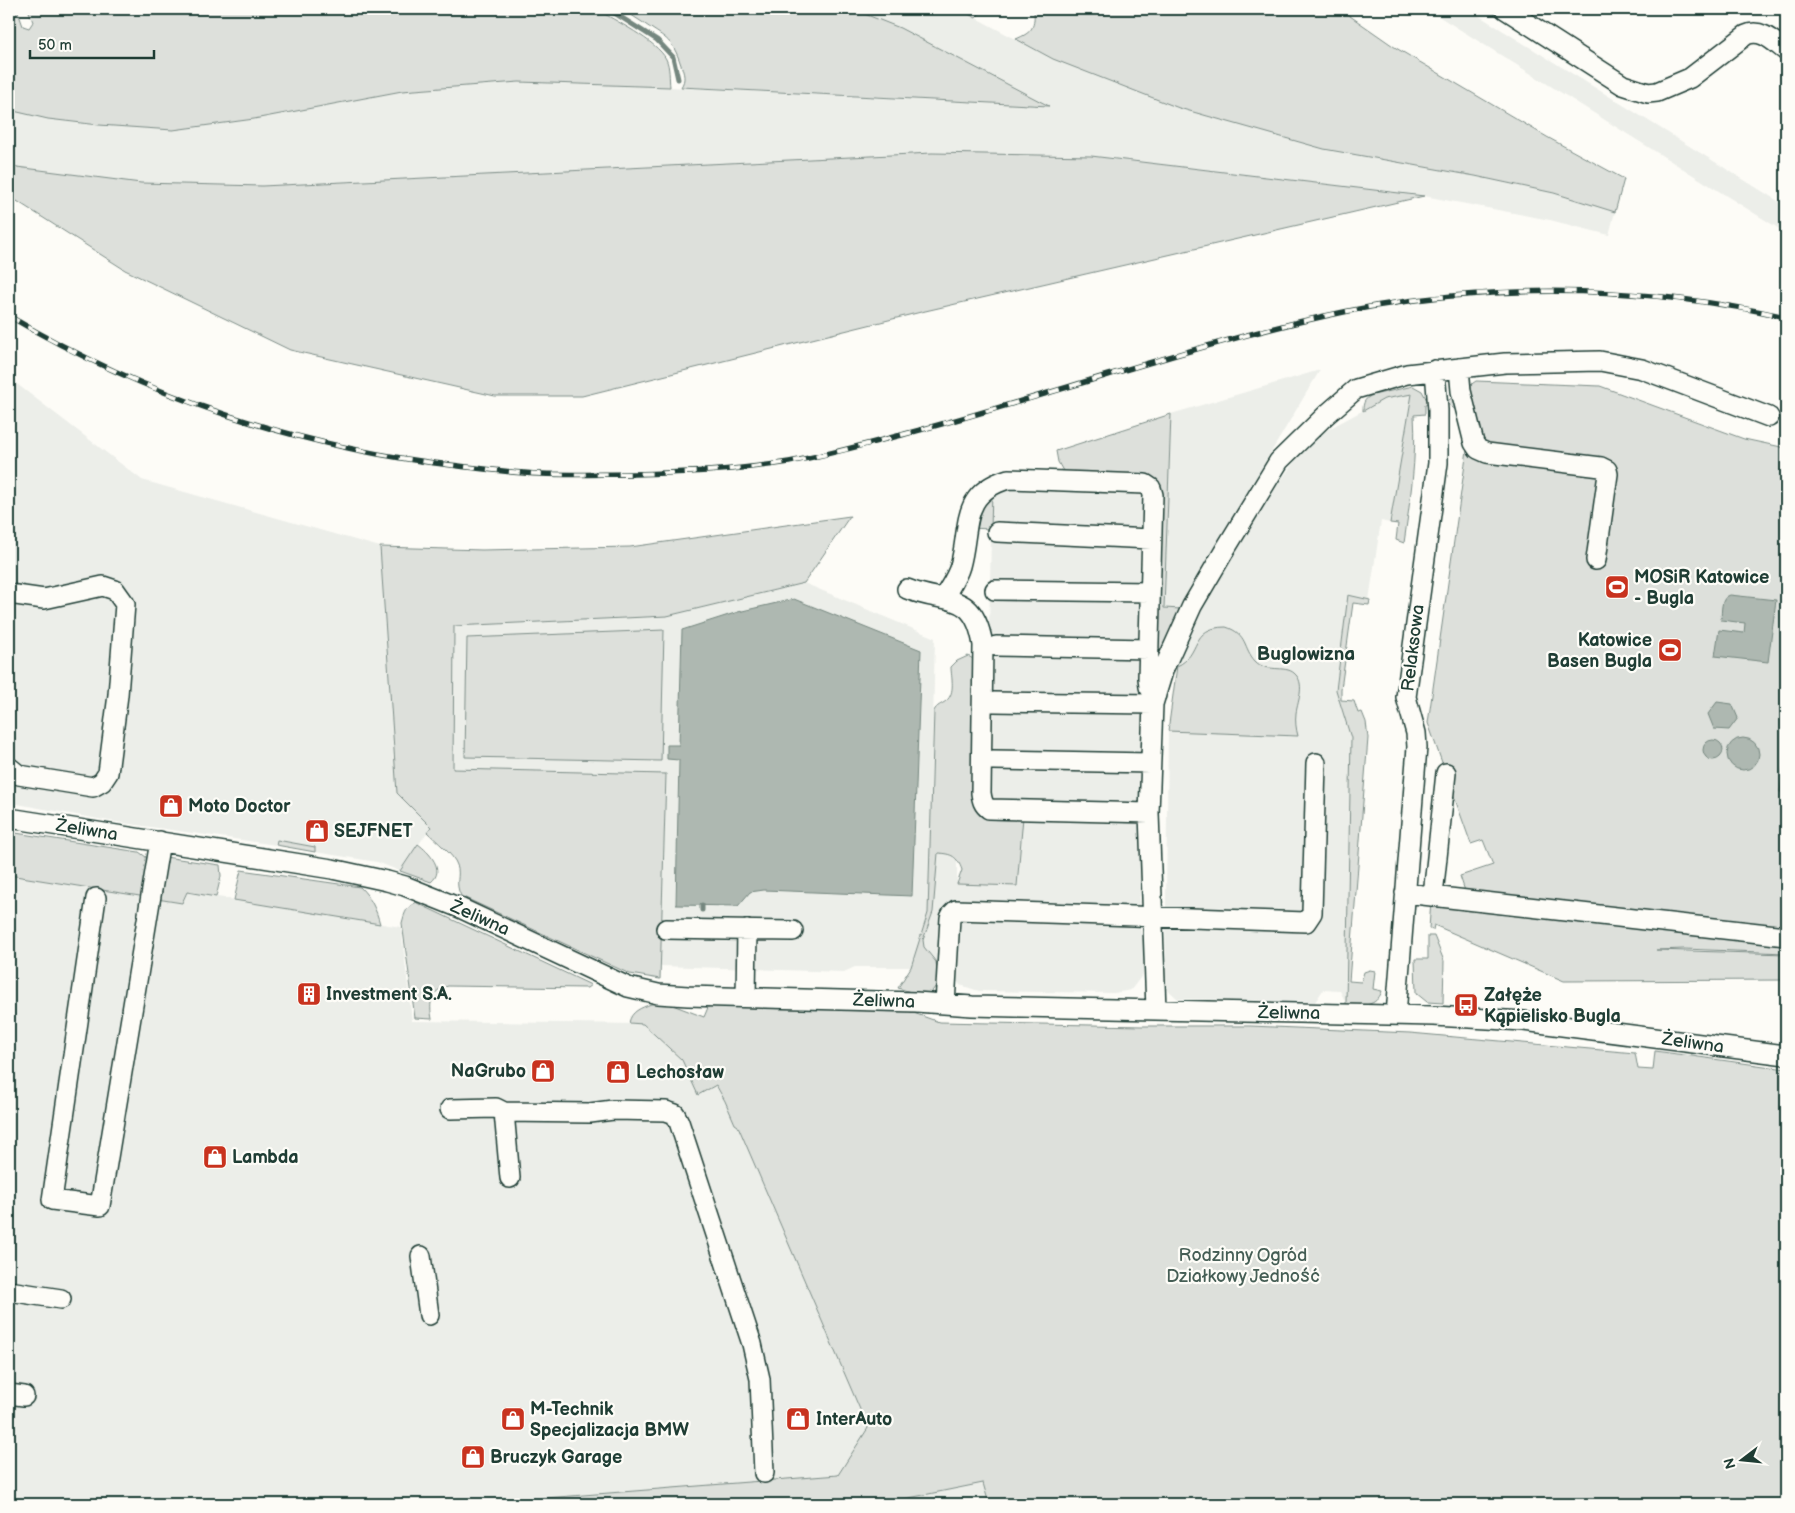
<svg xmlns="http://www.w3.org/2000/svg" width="1795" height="1513" font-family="'Balsamiq Sans',sans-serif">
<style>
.built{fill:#eceee9}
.green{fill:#dde0db;stroke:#7e8e88}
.water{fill:#aeb8b1;stroke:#75877f}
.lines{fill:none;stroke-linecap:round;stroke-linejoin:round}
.stream{stroke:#75877f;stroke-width:5}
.minor-casing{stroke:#1f3d34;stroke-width:22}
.minor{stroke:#fdfcf7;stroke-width:19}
.rail-casing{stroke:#1f3d34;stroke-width:5.5}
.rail{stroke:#fdfcf7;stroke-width:4;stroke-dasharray:11;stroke-linecap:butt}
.labels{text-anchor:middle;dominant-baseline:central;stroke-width:4.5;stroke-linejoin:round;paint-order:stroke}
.poi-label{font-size:18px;font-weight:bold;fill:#1f3d34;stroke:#fdfcf7;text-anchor:start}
.street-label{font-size:18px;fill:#1f3d34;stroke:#fdfcf7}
.park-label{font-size:18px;fill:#455e55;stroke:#fdfcf7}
.neighbourhood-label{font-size:19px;font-weight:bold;fill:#1f3d34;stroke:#fdfcf7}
</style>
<rect width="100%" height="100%" fill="#fdfcf7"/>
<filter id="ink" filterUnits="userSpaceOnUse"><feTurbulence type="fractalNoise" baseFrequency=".02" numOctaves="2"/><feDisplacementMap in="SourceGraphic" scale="10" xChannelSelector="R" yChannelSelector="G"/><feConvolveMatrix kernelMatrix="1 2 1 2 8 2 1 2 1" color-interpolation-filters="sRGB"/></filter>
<g filter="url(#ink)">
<path class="built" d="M847,9H959L1053,59L1179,108L1324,149L1475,176L1554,193L1615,212L1609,235L1550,220L1424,196L1091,156L932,153L262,186L141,183L9,166V110L48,119L99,125L173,130L254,119L402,91L519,82L670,87L1048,106L900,28Z
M1427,9H1468L1786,206V233Z
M1320,370L1255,479L1181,609L1164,608L1171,414Z
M9,378L142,480L380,547L397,793L431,827L400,871L377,862L315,852V847L277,840L276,845L109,821L12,803L9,794Z
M1412,394L1390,523L1381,521L1369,600L1348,595L1336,690L1351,738L1346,1003L1340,991L1323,990L1315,1002L1178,999L1165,987L1168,731L1177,666L1200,605L1268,498L1302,451L1325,431L1384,399Z
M1158,486L1145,820L1140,890L1139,924L1144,943L1143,974L1131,990L1114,993L979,991L960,985L950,973L938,969L911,967H855L844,972L660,966L666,774L452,769L454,626L667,616L804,583L935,638L930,852L951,854L957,860V884L1017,886L1023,818L985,816L992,491L995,487Z
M9,875L182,903L187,892L401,927L412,1021L643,1024L682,1060L698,1094L715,1085L725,1101L735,1124L738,1126L868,1428L839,1475L469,1504H9Z
M984,1483L988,1504H879Z"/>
<path class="green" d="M9,9H17L23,26L29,28L33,22L28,9H596C614,20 657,41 666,59C670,67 669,78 670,87L519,82L402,91L254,119L173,130L99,125L48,119L9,110Z
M622,9H852L900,28L1049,106L681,87C686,79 684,74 681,65C672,37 664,38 642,22C635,18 629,13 622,9Z
M959,9H983L976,18Z
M1034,9H1340L1396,48L1547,137L1624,179L1615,212L1554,193L1475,176L1324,149L1179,108L1053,59L1016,39C1033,32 1035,27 1034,9Z
M932,153L1091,156L1424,196L921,312L582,396H495L290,350L125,270L9,196V166L141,183L262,186Z
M1476,381L1600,386L1744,439L1786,448V953L1684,949L1656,950L1786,954V980L1564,981L1434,925L1433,930L1429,929L1431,899L1465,891L1460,876L1493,865L1483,840L1471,844L1428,723L1467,450L1458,412L1446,402Z
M1413,386L1422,391L1429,404L1425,405V414L1414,415C1417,459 1410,500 1404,543L1396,540L1398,524L1390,523L1412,394L1384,399L1363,411C1363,402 1365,398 1373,395Z
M1171,414L1164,608L1181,609L1152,679L1158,486L1062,475L1063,471L1058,462L1056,451Z
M992,491L991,529L970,528Z
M850,516L804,583L667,616L454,626L453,769L666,774L660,979L630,974L461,896C454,882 461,877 457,865C454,855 435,840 427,832L431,827L397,793L380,547L482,550L630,547Z
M1348,595L1370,600L1369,605L1353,603L1341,689V700L1354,701L1358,713L1362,712L1366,722L1368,738L1349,981L1361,982L1364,972L1370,970L1375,971L1373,989L1382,991C1376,1008 1362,1005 1346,1005V1003L1351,738L1336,690Z
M1226,627C1248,634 1243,648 1255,661C1266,673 1285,665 1294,673C1306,683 1298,700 1296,713C1295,721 1296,729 1298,736L1168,731L1177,666C1202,655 1189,627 1226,627Z
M664,630L661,761L465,757L467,638Z
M968,656L975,660L978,796L1023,817L1017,886L957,884L962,870C957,856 952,854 938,853L933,912L923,940L924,947L936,962L937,969L938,983L930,994L914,993L898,988L911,967L928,913L934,711C937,705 941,705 946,701C956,693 951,677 951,667L957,661Z
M9,832L139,852L146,857L149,876L146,897L9,875Z
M277,840L315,847V852L276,845Z
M418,844C429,852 446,870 431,882L400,871Z
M165,857L220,865L221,876L216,897L187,892L182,903L157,899Z
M241,870L360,887C371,898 376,909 380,924L234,900Z
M417,902V903L591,985L587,988L448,986C430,991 429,1003 432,1019L415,1018L402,923C405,912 406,907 417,902Z
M1428,936H1434L1444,961L1443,1003L1427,1002L1416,993L1415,959H1428Z
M651,1004H670L704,1017L709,1005L905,1010L939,1022L1142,1026H1250L1410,1033L1635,1053L1638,1069L1653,1070L1655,1051L1786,1069V1504H989L983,1483L879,1504H469L838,1475L868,1428L738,1126L735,1124L725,1101L716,1085L698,1095L682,1060L643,1024L629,1023C631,1011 641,1008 651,1004Z"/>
<path class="water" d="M1730,595L1776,600L1768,662L1715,656L1719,630L1744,633L1745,623L1721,620C1722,611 1720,598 1730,595Z
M794,599L921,650L912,896L764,890L750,892L738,906L676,905L679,760L667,759V745H679L682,630L738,612Z
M1717,702L1732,704L1738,718L1729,730L1714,729L1708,714Z
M1727 754a16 16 0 1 1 32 0a16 16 0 1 1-32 0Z
M1703 750a10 10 0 1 1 20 0a10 10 0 1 1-20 0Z
M1784,763L1786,764V793L1780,792Z"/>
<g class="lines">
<path class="stream" d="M608,9L657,40L673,57L678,79
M702,905V910"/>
<defs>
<path id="minor" d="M1505,9L1623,85L1648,93L1657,92L1690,78L1746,35C1761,28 1774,42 1786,51
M1459,368L1461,391L1474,443L1478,449L1487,453L1601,467L1607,470L1608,474L1596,560
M997,532L1151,539
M907,589C946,605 974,589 983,645L981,793C982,800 983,805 989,809L1149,813
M995,590L1150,592
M9,594L44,599L103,586L115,590L125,604L118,695L108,773L102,782L93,787L19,775L9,767
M944,597C949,588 957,577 960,566C971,527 959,494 1008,479L1145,484L1151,488L1153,495L1148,678L1149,687L1156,695
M996,646L1149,649
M994,702L1153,704
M993,760L1150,763
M9,818L332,869L387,881L405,886L460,908L628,987L658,994L688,996L916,1002L972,1006L1434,1016L1524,1021L1786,1055
M1405,893L1786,936
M1433,895L1446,773
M96,898L52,1200L100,1206L160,841
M666,929L793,931
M746,997L747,930
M945,1004L950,918L952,914L956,910L1306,922L1312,913L1316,763
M1156,1010L1149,813L1153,704L1164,668L1192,606L1226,548L1279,461L1326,415L1356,389L1407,374L1505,363L1600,361L1642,369L1769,417
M1396,1015L1417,747L1416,733L1406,697L1438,463V410L1435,370
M450,1109L496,1108L504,1112L590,1113L613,1110L666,1111L675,1114L679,1122L752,1344L760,1379L764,1473
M504,1112L510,1178
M421,1256L429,1315
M9,1291L61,1299
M9,1394L24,1396"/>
</defs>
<use href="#minor" class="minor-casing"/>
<use href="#minor" class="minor"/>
<defs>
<path id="rail" d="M9,316C146,397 300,448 459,466C486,469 514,473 541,474C572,475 602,474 633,474C684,473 739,470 789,462C828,455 867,444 905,434C973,416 1041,395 1108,375C1196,349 1285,322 1375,306C1511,283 1652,287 1786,317"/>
</defs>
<use href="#rail" class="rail-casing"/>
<use href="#rail" class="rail"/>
</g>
</g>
<defs>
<symbol id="stadium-square" viewBox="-11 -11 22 22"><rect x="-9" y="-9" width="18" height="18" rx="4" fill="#c8321e" stroke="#fdfcf7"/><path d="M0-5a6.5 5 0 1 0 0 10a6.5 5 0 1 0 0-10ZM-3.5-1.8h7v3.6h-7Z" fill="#fff"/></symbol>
<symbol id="shop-square" viewBox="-11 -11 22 22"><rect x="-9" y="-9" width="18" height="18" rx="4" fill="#c8321e" stroke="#fdfcf7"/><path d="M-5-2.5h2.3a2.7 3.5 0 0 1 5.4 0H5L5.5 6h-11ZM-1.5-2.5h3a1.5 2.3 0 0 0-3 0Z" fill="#fff"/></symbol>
<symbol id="building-square" viewBox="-11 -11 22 22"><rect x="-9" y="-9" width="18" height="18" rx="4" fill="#c8321e" stroke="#fdfcf7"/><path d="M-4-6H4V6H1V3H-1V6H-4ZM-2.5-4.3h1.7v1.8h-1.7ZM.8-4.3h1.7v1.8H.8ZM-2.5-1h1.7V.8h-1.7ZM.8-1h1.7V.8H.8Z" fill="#fff"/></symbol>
<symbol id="bus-square" viewBox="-11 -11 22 22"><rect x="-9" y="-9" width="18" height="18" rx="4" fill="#c8321e" stroke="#fdfcf7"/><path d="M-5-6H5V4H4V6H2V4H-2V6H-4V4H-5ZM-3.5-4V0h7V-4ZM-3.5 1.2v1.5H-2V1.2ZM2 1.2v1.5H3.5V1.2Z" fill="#fff"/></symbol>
</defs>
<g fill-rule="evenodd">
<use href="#stadium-square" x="1603" y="573" width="28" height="28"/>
<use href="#stadium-square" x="1656" y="636" width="28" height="28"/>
<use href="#shop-square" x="157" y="792" width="28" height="28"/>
<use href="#shop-square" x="303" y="817" width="28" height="28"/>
<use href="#building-square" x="295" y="980" width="28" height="28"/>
<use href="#bus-square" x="1452" y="991" width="28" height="28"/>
<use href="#shop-square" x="529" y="1057" width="28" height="28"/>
<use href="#shop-square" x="604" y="1058" width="28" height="28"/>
<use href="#shop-square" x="201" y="1143" width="28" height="28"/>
<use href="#shop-square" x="499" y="1405" width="28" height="28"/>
<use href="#shop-square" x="784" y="1405" width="28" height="28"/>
<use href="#shop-square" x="459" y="1443" width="28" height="28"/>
</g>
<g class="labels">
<g class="poi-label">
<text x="1634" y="577">MOSiR Katowice<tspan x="1634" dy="21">- Bugla</tspan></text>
<text x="1652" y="640" text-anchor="end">Katowice<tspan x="1652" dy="21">Basen Bugla</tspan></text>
<text x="188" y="806">Moto Doctor</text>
<text x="334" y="831">SEJFNET</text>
<text x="326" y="994">Investment S.A.</text>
<text x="1484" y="995">Załęże<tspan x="1484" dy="21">Kąpielisko Bugla</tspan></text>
<text x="526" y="1071" text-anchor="end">NaGrubo</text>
<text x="636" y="1072">Lechosław</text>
<text x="232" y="1157">Lambda</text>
<text x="530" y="1409">M-Technik<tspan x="530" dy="21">Specjalizacja BMW</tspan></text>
<text x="816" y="1419">InterAuto</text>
<text x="490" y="1457">Bruczyk Garage</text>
</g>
<g class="street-label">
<text transform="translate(1413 648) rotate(-83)">Relaksowa</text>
<text transform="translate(87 830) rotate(9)">Żeliwna</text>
<text transform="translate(480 918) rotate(24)">Żeliwna</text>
<text transform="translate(884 1001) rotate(2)">Żeliwna</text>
<text transform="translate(1289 1013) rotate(1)">Żeliwna</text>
<text transform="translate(1693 1043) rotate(8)">Żeliwna</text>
</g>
<g class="park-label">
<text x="1243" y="1255">Rodzinny Ogród<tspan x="1243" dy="21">Działkowy Jedność</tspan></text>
</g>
<g class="neighbourhood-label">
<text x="1306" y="654">Buglowizna</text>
</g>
</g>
<rect width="1795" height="1513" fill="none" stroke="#fdfcf7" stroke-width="30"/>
<rect x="15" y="15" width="1765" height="1483" fill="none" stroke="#1f3d34" stroke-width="2" filter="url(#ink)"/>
<g transform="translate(1742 1460) rotate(254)" stroke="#fdfcf7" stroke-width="4" paint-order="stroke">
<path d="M0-4L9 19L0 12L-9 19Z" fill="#1f3d34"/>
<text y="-8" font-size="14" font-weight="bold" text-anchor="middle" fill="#1f3d34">N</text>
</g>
<path d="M30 50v8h124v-8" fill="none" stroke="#1f3d34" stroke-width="2.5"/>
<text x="38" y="50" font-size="15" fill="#1f3d34" stroke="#fdfcf7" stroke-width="4" paint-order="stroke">50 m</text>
</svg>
